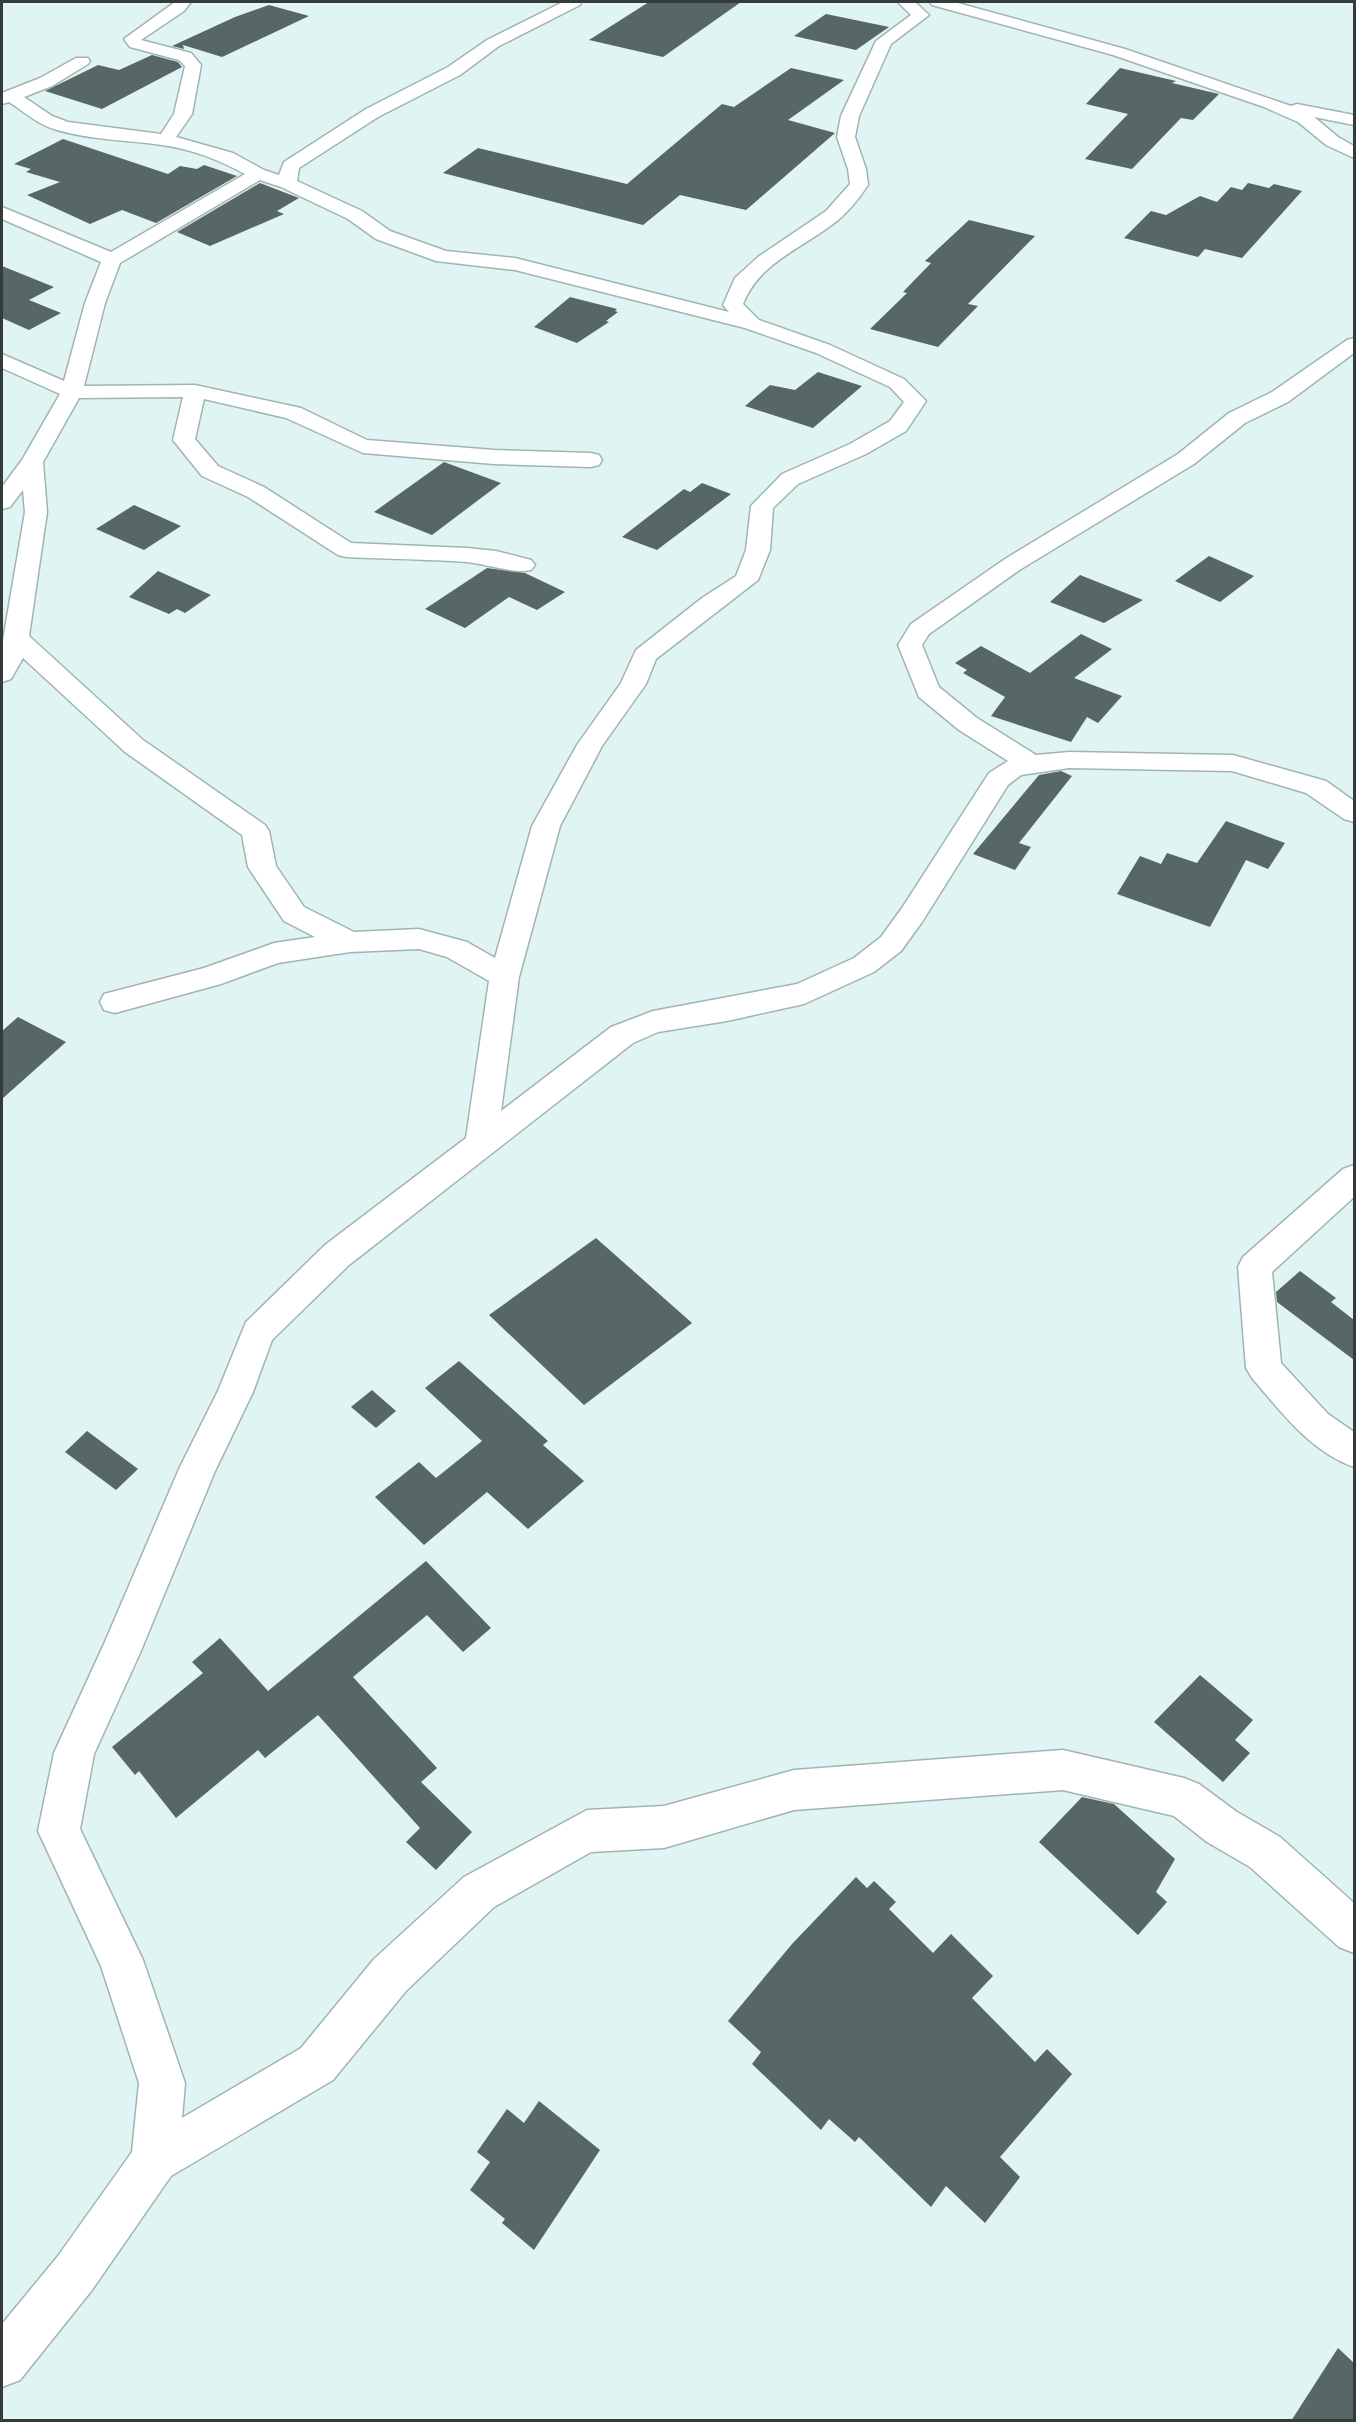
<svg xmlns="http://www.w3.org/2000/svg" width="1356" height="2422" font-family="'IBM Plex Serif',serif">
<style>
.building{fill:#576767}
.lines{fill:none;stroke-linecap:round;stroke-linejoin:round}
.minor-casing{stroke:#a1b4b4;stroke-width:3}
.minor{fill:#fff;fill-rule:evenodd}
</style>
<rect width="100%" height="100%" fill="#e1f4f4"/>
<path class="building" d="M649,2H741L663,57L589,40Z
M269,5L309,16L222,57L183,45L184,49L172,46L235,17Z
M826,14L889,27L856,50L794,36Z
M152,55L178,62L182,67L102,109L45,91L98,65L119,70Z
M791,68L844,80L788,120L835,133L746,210L680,195L643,225L443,173L478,148L627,184L722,104L734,107Z
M1120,68L1176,81L1172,83L1219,94L1193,120L1181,118L1132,169L1085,159L1128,114L1086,104Z
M63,139L168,174L180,166L197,169L204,165L237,176L156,223L122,210L90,224L27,195L60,182L26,172L31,169L14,164Z
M260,183L299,198L277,211L284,214L210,246L177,232Z
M1248,183L1269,188L1274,184L1302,191L1242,258L1205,249L1198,257L1124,238L1151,211L1166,215L1200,196L1217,202L1231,187L1242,190Z
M969,220L1035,236L968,304L978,306L938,347L870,329L907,293L903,292L931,263L925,261Z
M2,266L54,287L29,300L61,313L29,330L2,318Z
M570,297L617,309L615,311L618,312L606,321L609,322L577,343L534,327Z
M818,372L862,386L813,428L745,406L770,385L795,390Z
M444,462L501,483L432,535L374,512Z
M702,483L731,494L657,550L622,537L684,489L690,492Z
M134,505L181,526L144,550L96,529Z
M1209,556L1254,576L1220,602L1175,581Z
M487,568L525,573L565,592L537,610L509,597L465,628L425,609Z
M158,571L211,595L185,613L177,609L169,614L129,597Z
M1080,575L1143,600L1104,623L1050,602Z
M1081,634L1112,649L1074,678L1122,696L1098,723L1087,717L1071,742L991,716L1005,697L963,673L967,670L955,663L981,646L1030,673Z
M1061,771L1072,776L1019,843L1031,847L1015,870L973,854L1039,775Z
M1226,821L1285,843L1268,869L1246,860L1210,927L1117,894L1140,856L1161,864L1167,853L1197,863Z
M18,1017L66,1042L2,1099V1031Z
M596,1238L692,1323L584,1405L489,1315Z
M1300,1271L1336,1298L1331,1302L1354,1320V1360L1277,1302L1276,1292Z
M459,1361L548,1441L543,1445L584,1481L528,1529L487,1492L424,1545L375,1497L419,1462L436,1478L482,1441L425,1388Z
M372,1390L396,1411L376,1428L351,1407Z
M87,1431L138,1469L116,1490L65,1452Z
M426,1561L491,1628L463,1652L427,1615L353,1677L437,1768L421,1782L472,1832L436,1870L406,1842L420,1828L318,1715L265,1758L258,1750L176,1818L139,1771L135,1775L112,1747L203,1673L192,1662L220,1638L268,1691Z
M1200,1675L1253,1720L1235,1740L1250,1753L1223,1782L1154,1722Z
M1082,1797L1114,1804L1175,1859L1156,1892L1167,1902L1138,1935L1039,1842Z
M856,1877L867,1888L874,1881L896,1902L889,1909L933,1953L951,1934L993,1976L972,1998L1035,2062L1047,2049L1072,2074L1000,2157L1020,2177L985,2223L946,2186L931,2207L859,2137L855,2142L829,2119L821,2130L752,2064L761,2052L728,2021L792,1944Z
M539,2101L600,2150L534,2250L502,2223L505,2219L470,2190L490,2162L477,2152L507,2109L524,2123Z
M1338,2348L1354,2363V2421H1291Z"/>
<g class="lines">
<defs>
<path id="minor" d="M175,2H191L184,11L141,40L191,53L201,65L192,114L176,137L233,153L264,170L279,175L284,162L366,109L448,67L487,40L563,2H581L580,5L499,46L460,75L378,117L299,168L297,181L362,211L390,231L446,251L515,258L729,312L723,305L735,278L758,257L826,211L850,184L848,169L837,137L841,116L876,41L911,15L898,2H915L929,15L891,44L859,116L855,137L866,169L868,185C860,197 849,211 838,220C804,248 760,261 743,304L759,320L830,345L904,379L926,401L906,431L866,454L798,484L773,508L770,550L758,580L656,659L646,684L602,746L560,826L519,977L501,1111L611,1027L653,1011L797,984L854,958L881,937L902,908L989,773L1008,761L959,730L919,697L898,645L911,624L1005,559L1178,454L1229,413L1272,392L1347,340L1354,338V353L1288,402L1245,423L1194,464L1021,569L929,634L922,645L939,687L977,718L1036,755L1069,752L1233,755L1326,781L1354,801V822L1344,819L1306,793L1232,771L1069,768L1021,775L1008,785L922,922L901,951L874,972L804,1004L727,1021L658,1032L633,1043L349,1265L272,1340L253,1392L215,1471L140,1653L94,1754L80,1829L143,1960L185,2083L182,2118L301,2048L374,1959L464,1877L587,1810L664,1806L794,1770L1063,1750L1184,1778L1199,1784L1237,1812L1280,1837L1354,1903V1953L1339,1947L1250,1867L1207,1842L1174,1816L1063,1790L794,1810L664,1848L591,1852L494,1907L406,1991L333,2080L171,2176L92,2290L20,2380L2,2387V2324L58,2256L132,2152L139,2083L101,1966L38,1831L54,1753L104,1644L179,1469L218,1391L246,1322L325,1245L466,1138L489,981L447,957L419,949L350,952L278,963L221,984L115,1013L104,1010L100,1002L104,994L204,968L274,943L315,937L284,921L248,867L242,835L125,752L23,658L11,679L2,682V646L25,512L23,490L10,507L2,509V487L22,460L60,394L2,368V354L64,381L85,303L101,262L2,219V207L111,252L245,174C220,160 191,149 162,145C127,140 91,140 57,130C38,125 25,112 9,102L2,104V93L40,78L76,58H88L90,61L88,64L52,86L24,97L52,116L68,122L161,134L174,114L185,66L179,60L130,47L124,39ZM260,180L281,187L348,219L376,239L436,261L515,270L745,328L816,353L890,387L904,402L890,421L850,444L782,474L751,506L746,550L736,576L702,598L636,650L621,683L577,745L532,826L495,958L467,942L419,929L354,932L304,907L276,866L269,831L265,825L143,740L29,636L47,512L43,462L79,398L183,397L173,440L202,476L248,497L338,555L346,557C386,559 427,559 467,562C486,564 515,574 531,570L535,565L531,560L496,551L467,548L351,543L264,487L218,466L195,439L204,399L286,418L363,453L494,464L591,467L599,465L602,460L599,455L591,453L494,450L367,440L301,408L195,385L84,386L105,303L120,263Z
M930,2H954L1125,49L1291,106L1297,104L1354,115V125L1314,117L1338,137L1354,146V158L1326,145L1298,122L1264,107L1113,55L932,5Z
M1354,1165V1197L1272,1272L1281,1363L1328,1414L1354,1432V1467C1310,1451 1282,1413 1252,1378L1246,1368L1238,1267L1243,1257L1343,1169Z"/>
</defs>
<use href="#minor" class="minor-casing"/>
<use href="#minor" class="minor"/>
</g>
<rect width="1356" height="2422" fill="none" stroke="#343b3b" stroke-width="6"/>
</svg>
